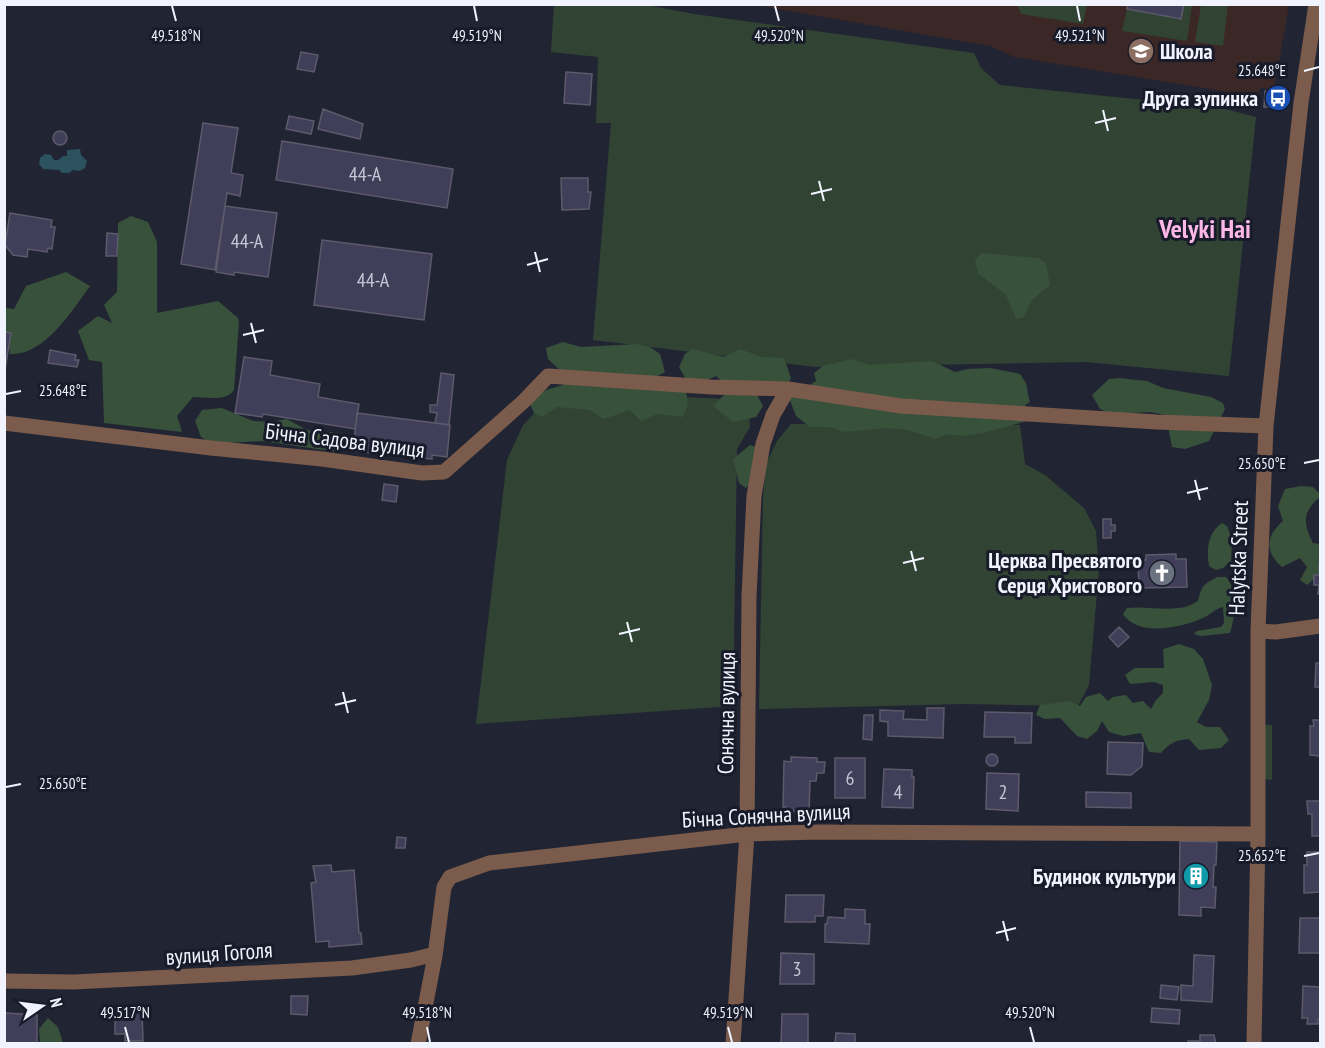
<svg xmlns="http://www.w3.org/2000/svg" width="1325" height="1048" font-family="'PT Sans Narrow',sans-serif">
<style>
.education{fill:#3b2725}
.green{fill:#314433}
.forest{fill:#38513b}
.water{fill:#2c515f}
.building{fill:#413e5a;stroke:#5c5a6b;stroke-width:1.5}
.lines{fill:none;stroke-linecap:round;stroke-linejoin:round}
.minor{stroke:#7b5c4c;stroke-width:15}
.ticks{fill:none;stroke:#f1f4fe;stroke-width:2}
.labels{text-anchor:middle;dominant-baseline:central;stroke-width:6;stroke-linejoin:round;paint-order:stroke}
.number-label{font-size:20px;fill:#c5c6d5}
.poi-label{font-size:22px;font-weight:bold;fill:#f1f4fe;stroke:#181b29;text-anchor:end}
.street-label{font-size:22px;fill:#f1f4fe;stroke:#181b29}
.quarter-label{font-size:26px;font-weight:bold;fill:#feb8e8;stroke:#181b29}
.ticks-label{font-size:15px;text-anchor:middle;fill:#f1f4fe;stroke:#181b29;stroke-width:6;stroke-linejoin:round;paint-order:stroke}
</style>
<rect width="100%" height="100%" fill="#212533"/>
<path class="education" d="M755,5H1289L1274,89L1260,88L1258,97L1014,57L990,46Z"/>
<path class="green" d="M554,5H647L694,14L974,53L981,68L1000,85L1221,108L1256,117L1229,376L1086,362L815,367L593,340L611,123H596L598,57L551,52Z
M1017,5V4L1087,5L1083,24L1021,14Z
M1184,5H1192L1187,41L1122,31L1127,9L1181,19Z
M1201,5H1228L1223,46L1195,42Z
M556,391L748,400L750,427L737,449L733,706L476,724L507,460L523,425Z
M791,424L1020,425L1025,464L1045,475L1084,508L1096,531L1099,569L1089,685L1078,706L963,704L759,709L763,498L766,464L777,441Z
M1264,725H1272V780L1263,779Z"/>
<path class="forest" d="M131,216L148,222L157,242V313L218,301L238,318L239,322L234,390C226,402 206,397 193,397L177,416L182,432L104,423L102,362L89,360L78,331L98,316L112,323L104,305L117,292L118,223Z
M981,253L1039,258L1046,263L1050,285L1032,300L1024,317L1016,319L1006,295L978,273L975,260Z
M66,272L90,286C72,311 44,356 10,354L8,336L5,333V308L14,309L26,286Z
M563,342L581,347L637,344L650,347L660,354L665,372L648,381L561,371L548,359L546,348Z
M692,349L724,357L740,349L762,357L784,358L791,378L787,386L726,385L716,376L693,386L689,385L679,367L685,354Z
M852,359L869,365L932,361L955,372L968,369L990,368L1020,374L1026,383L1029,399L1030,402L1025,405L1027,408V421L983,433L963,436L947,434L936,439L907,430L887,428L844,432L830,427H810L796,416L789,398L816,381L814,373L823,366Z
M1119,378L1147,381L1163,388L1211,397L1223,403L1225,409L1209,441L1185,449L1172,447L1166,415L1150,412L1112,414L1100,409L1092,395L1109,379Z
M667,380L686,391L688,404L683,417L657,414L641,421L630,410L604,419L589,410L557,407L542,417L534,413L529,402L546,390L576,381H610L627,389Z
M729,390L755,391L763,406L756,417L733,422L713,406Z
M222,408L253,421L271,422L287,419L307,430L341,433L344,447L337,452L262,441L212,444L201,437L195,421L202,410Z
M750,445L757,447L760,469L746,488L739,483L733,459Z
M1301,486L1313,487L1320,494V497C1302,512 1303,523 1313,543L1320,544V574L1307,585L1300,580L1307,567L1300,558L1282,567C1264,551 1266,536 1283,521L1278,506L1285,489Z
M1222,523L1227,526L1232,540L1231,561L1223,568L1216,570L1209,566C1206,550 1208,532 1222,523Z
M1217,577H1226C1238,590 1235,618 1230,633L1201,636L1194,634L1197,631L1221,627L1224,623L1223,607C1216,608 1210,615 1203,618C1180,628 1138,637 1123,614L1127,608C1150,605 1178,615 1198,601C1202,586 1202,585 1217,577Z
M1179,644L1194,649L1203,659L1212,685L1209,700L1197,722L1206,727H1220L1229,740L1221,748L1199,750L1189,739C1175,740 1170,743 1161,753L1149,752L1141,733L1123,736L1109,732L1102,721L1097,731L1087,739L1077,736L1060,718L1045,719L1036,715L1040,705L1069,701L1080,706L1086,697L1100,693L1108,701L1113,697L1126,695L1133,703L1143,701L1151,709L1156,700L1163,693V685L1154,682L1130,684L1125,675L1135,668H1164L1163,649Z
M48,1018L58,1027L63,1043H40L39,1029Z"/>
<path class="water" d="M80,149L81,155L87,161L85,168L80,171L73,170L69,173H62L59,170L43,169L39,164L40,158L45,154L51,155L54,160H58L63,156H67V150Z"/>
<path class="building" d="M1128,4H1184L1181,19L1127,9Z
M301,52L318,55L314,72L297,69Z
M566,72L592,74L590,105L564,103Z
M1265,91H1273L1272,107H1264Z
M323,109L363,124L360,139L318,129Z
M289,116L314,121L311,134L286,129Z
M203,123L238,128L231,173L243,175L240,196L227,193L215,270L181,264Z
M53 138a7 7 0 1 1 14 0a7 7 0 1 1-14 0Z
M282,141L453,169L447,208L276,180Z
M561,178H588V192H591L589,209L562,210Z
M225,206L277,213L268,277L234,272V275L216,272Z
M10,213L52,220L51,227H55L52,249L48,248L47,252L28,249L27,257L13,255L5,245Z
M107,233L118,234L117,256H106Z
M322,240L432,254L424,320L314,305Z
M4,332L11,333L5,370H4Z
M50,350L76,355L75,360H79L77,367L48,363Z
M244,357L272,361L270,375L320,384L318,397L359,404L355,429L263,414L262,417L235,413Z
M441,373L454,375L449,425L435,423L437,413L430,412V405H437Z
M357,413L450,425L447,457L432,455V459L353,451Z
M384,484L398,486L396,502L382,500Z
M1103,519H1111V525H1115V531H1111V538H1103Z
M1176,554V559H1186L1187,587L1139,588L1138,560H1146V555Z
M1319,566H1320V594H1318L1319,585H1314V575H1319Z
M1119,627L1129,637L1118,647L1109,637Z
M1316,663H1320V687H1315Z
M927,708H944L943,738L888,736V722L880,721V710L904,711L903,719L927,720Z
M985,712L1032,713L1031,743H1015V737H984Z
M864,715H873L872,740L863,739Z
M1313,720H1320V756L1310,755V726H1314Z
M1108,742L1143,743L1142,766L1131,775L1107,774Z
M986 760a6 6 0 1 1 12 0a6 6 0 1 1-12 0Z
M791,757L817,758V762H825L824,773H817L816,781H810L809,812L786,811V807H783L784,761L791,762Z
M835,758H865V798H835Z
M884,769L912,770V777H914L913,808L882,807Z
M987,773L1019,774L1018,811L986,809Z
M1086,792L1131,793V808L1086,807Z
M1307,801H1320V836H1312V814H1308Z
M397,837L406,838L405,848H396Z
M1180,841L1217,842L1216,865H1214L1213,887H1216L1215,908L1201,907V916L1179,915Z
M1307,852H1320V892L1304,893V865H1307Z
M331,865L332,872L354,870L359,933H361L362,944L329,947V941L316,942L311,883L316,882L313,866Z
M786,895H824L823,916H815V922H785Z
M845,909L865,910V924H870L869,944L825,942V924H827L828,917L845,918Z
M1300,918H1320V953H1299Z
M781,953L814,954V984H780Z
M1194,955L1214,956L1212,1002L1181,1000V985L1193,986Z
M1161,985L1179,987L1177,1000L1160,998Z
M1303,986L1320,987V1019H1318V1024H1307L1308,1018H1302Z
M291,996H308L307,1015L291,1014Z
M1152,1008L1180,1010L1179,1024L1151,1022Z
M115,1010H142L143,1041H125V1034H115Z
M5,1013L37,1015V1044H4Z
M782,1014H808V1044H781Z
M836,1033L855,1034V1044H835Z
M1200,1035H1214L1216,1044H1188V1041H1200Z"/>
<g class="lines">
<path class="minor" d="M4,423L211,448L322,459L422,473L444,472L524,401L548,376L711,387L788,389L901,406L1157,422L1266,426
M1258,631L1276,632L1320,626
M4,981L74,982L352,968L411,960L435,954
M418,1044L435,956L444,887L450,877L489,863L747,834L820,832L1258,834
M733,1044L747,834L749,596L754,496L763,444L773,415L788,389
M1254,1044L1258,834V631L1266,426L1301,103L1316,4"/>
</g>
<path class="ticks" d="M172,6L176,21M474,6L477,21M775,6L779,21M1077,6L1080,21M1304,71L1319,67M1103,110L1108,131M1095,123L1116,118M819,181L824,201M811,194L832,189M535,252L540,272M527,265L548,259M251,323L256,343M243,335L264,330M6,394L21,391M1304,463L1319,460M1195,480L1200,500M1187,493L1208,488M911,551L916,571M903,563L924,558M627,622L632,642M619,634L640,629M343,692L348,713M335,705L356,700M6,787L21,784M1304,856L1319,853M1003,921L1008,941M996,933L1016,928M125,1027L129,1042M427,1027L430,1042M728,1027L732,1042M1030,1027L1034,1042"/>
<defs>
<symbol id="school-disc" viewBox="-11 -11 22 22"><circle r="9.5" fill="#8d6e63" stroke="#181b29"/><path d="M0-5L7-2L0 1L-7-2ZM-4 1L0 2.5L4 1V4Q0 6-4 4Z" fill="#fff"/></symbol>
<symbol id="bus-disc" viewBox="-11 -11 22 22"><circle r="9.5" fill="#1a4fb4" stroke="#181b29"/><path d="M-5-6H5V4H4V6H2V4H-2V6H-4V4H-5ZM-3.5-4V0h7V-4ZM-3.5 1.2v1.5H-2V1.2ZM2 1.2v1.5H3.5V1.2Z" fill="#fff"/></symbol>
<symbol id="church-disc" viewBox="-11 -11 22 22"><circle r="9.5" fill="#6b7280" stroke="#181b29"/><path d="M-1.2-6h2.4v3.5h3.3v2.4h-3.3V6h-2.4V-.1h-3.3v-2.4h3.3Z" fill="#fff"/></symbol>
<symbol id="building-disc" viewBox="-11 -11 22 22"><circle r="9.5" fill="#0f9aa8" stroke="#181b29"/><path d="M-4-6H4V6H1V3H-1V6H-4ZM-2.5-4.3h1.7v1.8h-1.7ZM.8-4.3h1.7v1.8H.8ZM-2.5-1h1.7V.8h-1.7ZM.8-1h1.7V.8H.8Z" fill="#fff"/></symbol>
</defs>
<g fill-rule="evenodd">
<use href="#school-disc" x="1126" y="36" width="30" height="30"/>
<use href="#bus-disc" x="1263" y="83" width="30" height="30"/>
<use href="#church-disc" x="1147" y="558" width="30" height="30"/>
<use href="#building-disc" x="1181" y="861" width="30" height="30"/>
</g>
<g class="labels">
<g class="number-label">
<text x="365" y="174">44-А</text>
<text x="247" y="241">44-А</text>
<text x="373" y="280">44-А</text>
<text x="850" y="778">6</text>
<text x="898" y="792">4</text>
<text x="1003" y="792">2</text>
<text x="797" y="969">3</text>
</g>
<g class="poi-label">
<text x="1160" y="51" text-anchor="start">Школа</text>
<text x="1258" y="98">Друга зупинка</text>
<text x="1142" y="560">Церква Пресвятого<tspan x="1142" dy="25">Серця Христового</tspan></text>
<text x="1176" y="876">Будинок культури</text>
</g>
<g class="street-label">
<text transform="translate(345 440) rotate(7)">Бічна Садова вулиця</text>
<text transform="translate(1238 558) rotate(-88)">Halytska Street</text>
<text transform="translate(726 713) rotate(-89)">Сонячна вулиця</text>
<text transform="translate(766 815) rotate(-3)">Бічна Сонячна вулиця</text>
<text transform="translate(219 953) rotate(-4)">вулиця Гоголя</text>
</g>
<g class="quarter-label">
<text x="1205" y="228">Velyki Hai</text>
</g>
</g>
<g class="ticks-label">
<text x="176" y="41">49.518°N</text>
<text x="477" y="41">49.519°N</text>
<text x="779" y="41">49.520°N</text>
<text x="1080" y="41">49.521°N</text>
<text x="1262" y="76">25.648°E</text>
<text x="63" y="396">25.648°E</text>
<text x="1262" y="469">25.650°E</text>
<text x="63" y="789">25.650°E</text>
<text x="1262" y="861">25.652°E</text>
<text x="125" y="1018">49.517°N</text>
<text x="427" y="1018">49.518°N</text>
<text x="728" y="1018">49.519°N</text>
<text x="1030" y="1018">49.520°N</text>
</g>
<rect width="1325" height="1048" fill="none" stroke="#f1f4fe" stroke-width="12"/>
<g transform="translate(42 1006) rotate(76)" stroke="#181b29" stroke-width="4.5" paint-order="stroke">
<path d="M0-4.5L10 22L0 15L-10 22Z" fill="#f1f4fe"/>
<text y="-9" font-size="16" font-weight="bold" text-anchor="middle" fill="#f1f4fe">N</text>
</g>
</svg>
